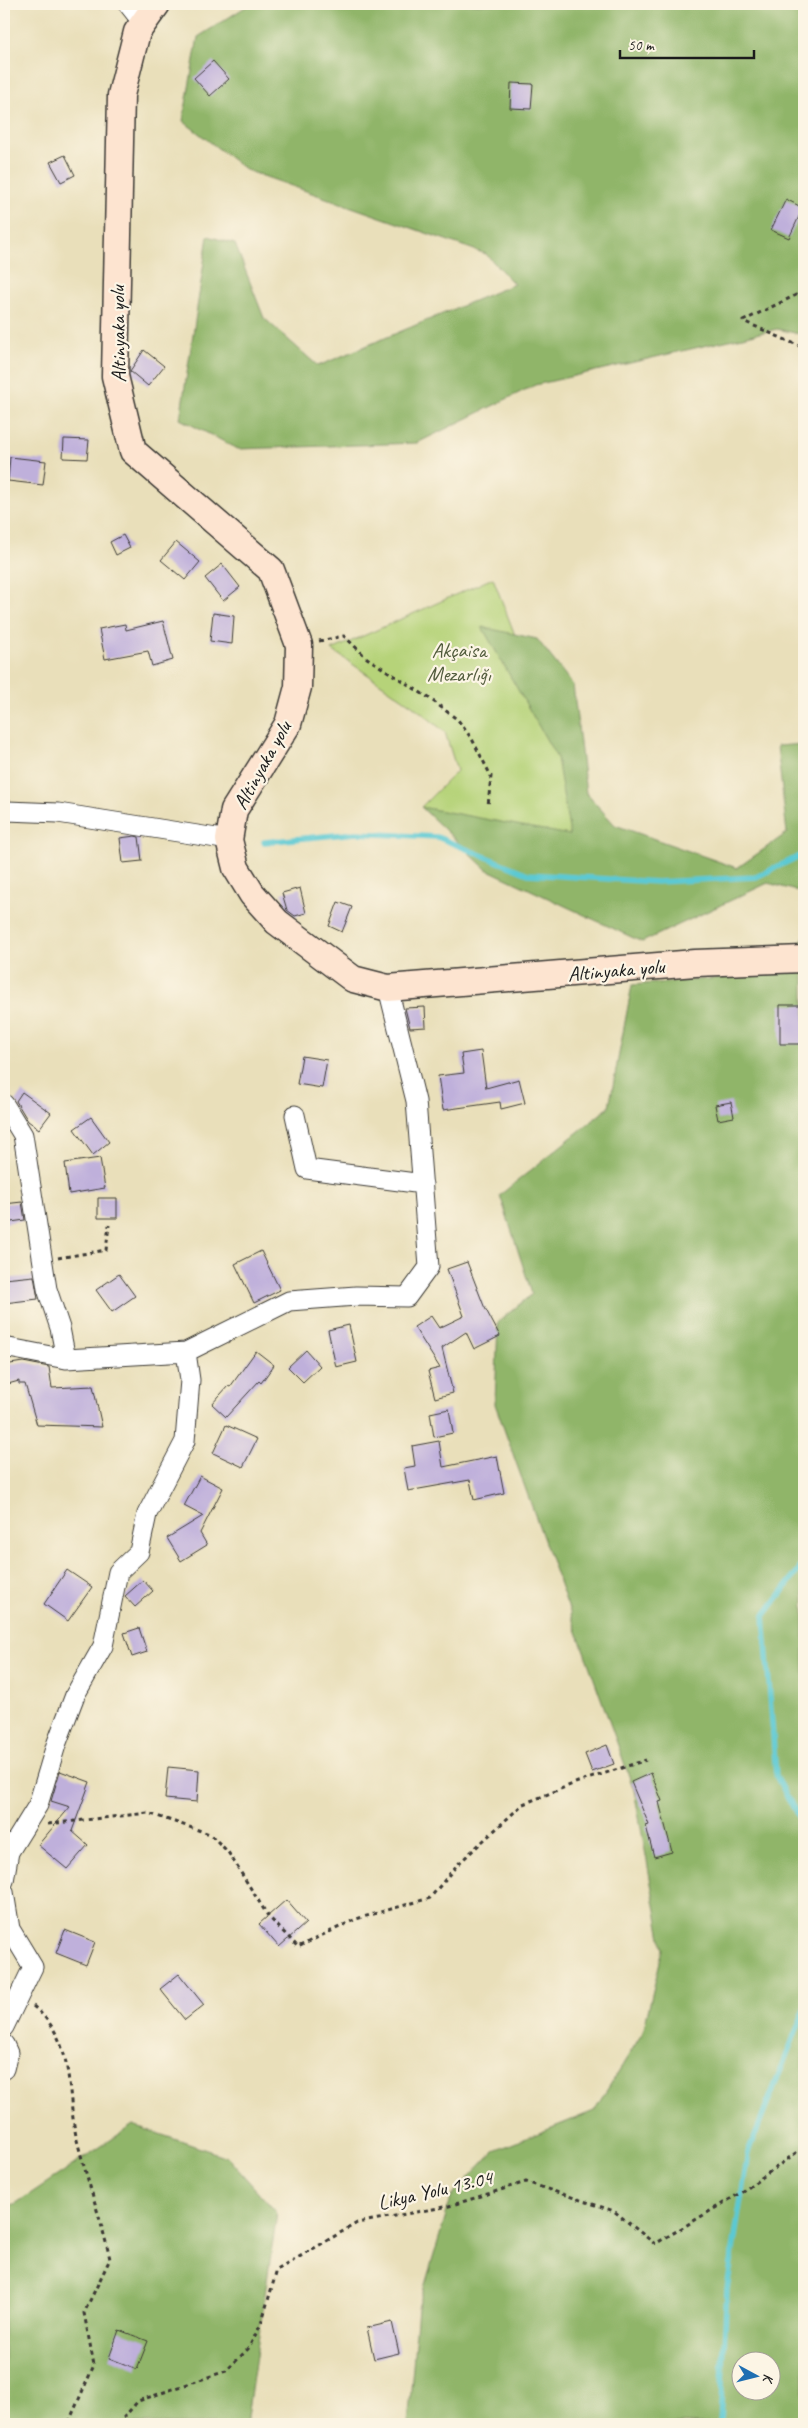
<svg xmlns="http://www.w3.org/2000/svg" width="808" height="2428" font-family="Caveat,sans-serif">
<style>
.green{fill:#b6d379;stroke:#69784a}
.forest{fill:#90b569;stroke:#566842;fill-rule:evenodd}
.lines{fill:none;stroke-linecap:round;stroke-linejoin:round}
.stream{stroke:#5cc9d3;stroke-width:5.5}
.building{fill:#bfb0db}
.street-casing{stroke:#3b3934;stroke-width:21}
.secondary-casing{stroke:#3b3934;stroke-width:29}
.path{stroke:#3b3934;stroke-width:3;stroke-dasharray:4 4;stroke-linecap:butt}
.street{stroke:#fff;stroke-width:19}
.secondary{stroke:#fde4d0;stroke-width:26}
.labels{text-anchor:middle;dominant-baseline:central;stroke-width:4.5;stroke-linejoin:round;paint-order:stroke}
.street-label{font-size:21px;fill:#1c1c1c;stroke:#fcf5e5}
.park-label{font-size:21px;fill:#525c3d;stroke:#fcf5e5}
</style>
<rect width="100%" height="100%" fill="#fcf5e5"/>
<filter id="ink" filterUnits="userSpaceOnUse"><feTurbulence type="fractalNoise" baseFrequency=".02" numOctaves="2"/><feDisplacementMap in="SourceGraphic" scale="10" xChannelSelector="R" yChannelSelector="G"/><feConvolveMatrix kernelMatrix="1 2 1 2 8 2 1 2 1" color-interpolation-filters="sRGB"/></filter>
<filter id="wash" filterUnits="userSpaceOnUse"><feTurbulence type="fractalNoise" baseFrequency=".0096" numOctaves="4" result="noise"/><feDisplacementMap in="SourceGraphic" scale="20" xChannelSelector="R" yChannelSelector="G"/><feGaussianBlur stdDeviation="1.12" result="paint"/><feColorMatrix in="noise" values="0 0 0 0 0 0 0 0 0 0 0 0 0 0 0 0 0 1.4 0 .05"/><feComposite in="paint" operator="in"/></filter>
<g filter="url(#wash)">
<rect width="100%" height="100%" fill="#e9dfba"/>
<path class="green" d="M493,578L601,859L488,866L421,807L457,771L445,732L412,705L332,650Z"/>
<path class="forest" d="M250,4H804V335L777,329L535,385L417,443L238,449L180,419L208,236L235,244L264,318L318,366L514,284L486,254L246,170L183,121L198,37Z
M482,627L537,639L573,685L586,793L615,825L737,868L787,833L777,746L804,744V893L768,883L642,942L486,869L421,807L570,835L557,758Z
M804,936V2424H408L418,2308L452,2195L494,2151L594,2111L643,2032L663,1949L634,1790L495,1404L498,1322L532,1294L500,1195L609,1107L632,985L759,975L802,941ZM740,2360H770V2390H740Z
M133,2125L227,2157L277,2213L246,2424H4V2206L15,2204Z"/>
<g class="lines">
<path class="stream" d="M264,842L356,833L437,837L528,874L657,882L756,877L804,854
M804,1563L764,1616L776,1776L804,1827
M720,2424L727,2289L748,2153L804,2011"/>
</g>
<g id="blocks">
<path class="building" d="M213,61L229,79L210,96L194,78Z
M511,83L533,84L531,109L510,108Z
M65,155L75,175L61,182L50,162Z
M786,199L803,208L789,238L771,230Z
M144,350L164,366L148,386L130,371Z
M64,439L89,440L87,459L63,458Z
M10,457L46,461L43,485L8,481Z
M123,535L130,548L116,555L110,542Z
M176,542L200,562L185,580L161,560Z
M222,564L240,587L223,601L205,578Z
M213,613L234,616L232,644L210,641Z
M163,621L173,660L152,666L148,651L105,659L99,629L125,624L126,630Z
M135,836L139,837L142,861L123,863L120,838Z
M300,888L306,913L295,916L287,910L282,893Z
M338,902L352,907L342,932L329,926Z
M780,1005H804V1044H780Z
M425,1007L426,1027L410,1028L405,1008Z
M481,1051L486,1088L519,1079L525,1103L501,1109L500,1102L443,1110L438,1076L464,1073L461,1054Z
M302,1056L327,1060L322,1088L297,1084Z
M22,1092L51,1113L39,1129L28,1121L16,1101Z
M731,1102L734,1117L718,1120L715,1105Z
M91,1117L109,1142L93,1155L74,1129Z
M100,1158L105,1188L69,1194L65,1163Z
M98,1198H117V1218H98Z
M22,1202L25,1220L4,1223V1204Z
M261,1251L280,1290L254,1303L235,1264Z
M467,1262L484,1306L500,1336L474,1349L466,1332L442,1348L453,1393L435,1398L428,1371L440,1368L414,1327L431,1316L439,1328L464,1316L447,1269Z
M119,1274L135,1296L112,1312L96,1290Z
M34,1276L38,1299L4,1303V1279Z
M349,1325L357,1362L336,1367L328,1330Z
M306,1350L320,1366L303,1382L288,1367Z
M256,1351L274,1365L261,1383L259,1381L226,1417L212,1404L228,1386L230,1387Z
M23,1362L49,1367L52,1388L93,1386L102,1427L37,1425L25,1384H19V1381L4,1385V1365Z
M449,1409L453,1433L434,1437L430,1413Z
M226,1425L257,1439L243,1467L213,1453Z
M439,1441L443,1467L497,1456L504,1493L474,1500L470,1480L408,1491L404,1468L415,1466L412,1446Z
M200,1476L223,1488L200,1533L207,1545L181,1561L167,1538L203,1516L184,1506Z
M67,1570L92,1587L68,1621L44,1604Z
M143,1580L153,1591L135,1607L125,1596Z
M139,1628L147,1652L132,1657L124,1633Z
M607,1745L614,1764L592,1772L585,1754Z
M168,1767L199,1770L197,1802L165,1799Z
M60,1771L90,1782L72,1831L88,1845L67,1869L38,1845L70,1807L51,1801Z
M651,1773L662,1801L659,1802L672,1852L654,1857L646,1826L649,1825L631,1782Z
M286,1900L306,1923L279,1947L259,1924Z
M65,1930L95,1942L86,1965L56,1953Z
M179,1974L204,2005L185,2020L160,1989Z
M392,2322L399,2353L374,2359L367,2328Z
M119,2330L148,2341L137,2369L109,2358Z"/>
</g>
</g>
<g filter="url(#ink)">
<use href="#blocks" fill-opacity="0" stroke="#3b3934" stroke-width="1"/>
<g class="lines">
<defs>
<path id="street" d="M128,4L143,23
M4,814L7,811L58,813L229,840
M4,1104L23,1135L47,1289L60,1328L66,1359
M295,1115L307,1169L423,1184
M4,1347L66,1359L186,1352L289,1301L356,1296L407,1297L429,1267L416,1101L388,988
M4,1881L9,1852L38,1805L56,1745L75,1695L103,1646L118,1572L139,1552L147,1514L185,1441L190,1380L186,1352
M4,1892L10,1929L33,1967L4,2027
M4,2044L8,2053L4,2069"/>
<path id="secondary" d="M157,4L137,32L121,95L115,376L133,451L271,570L299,645L298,687L288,724L234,810L229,840L236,868L252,894L277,922L353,979L388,988L695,963L804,959"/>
</defs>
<use href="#street" class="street-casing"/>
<use href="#secondary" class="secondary-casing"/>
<path class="path" d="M804,291L743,321L804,348
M319,641L344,636L367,658L429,698L458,720L472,739L491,776L488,806
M58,1258L106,1250L109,1225
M48,1824L148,1813L210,1834L228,1852L268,1916L298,1947L356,1919L430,1898L457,1865L523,1804L578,1782L646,1760
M33,2006C77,2042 65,2091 77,2140C87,2180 101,2219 110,2259L84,2313L94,2365L68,2424
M118,2424L138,2401L226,2371L248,2349L261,2324L277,2270L357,2223L449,2206L526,2182L614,2211L655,2244L742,2192L804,2147"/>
<use href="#street" class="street"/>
<use href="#secondary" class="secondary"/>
</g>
</g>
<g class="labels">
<g class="street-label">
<text transform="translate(118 334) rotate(-91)">Altinyaka yolu</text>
<text transform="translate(262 765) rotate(-61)">Altinyaka yolu</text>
<text transform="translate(616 970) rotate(-5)">Altinyaka yolu</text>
<text transform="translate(435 2190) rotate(-13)">Likya Yolu 13.04</text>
</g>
<g class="park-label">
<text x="459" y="650">Akçaisa<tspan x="459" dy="24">Mezarlığı</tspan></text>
</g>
</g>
<rect width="808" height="2428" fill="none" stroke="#fcf5e5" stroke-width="20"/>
<g transform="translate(756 2376) rotate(97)"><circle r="24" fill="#fcf5e5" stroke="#a29e95"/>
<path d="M0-4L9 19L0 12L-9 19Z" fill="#1f6fb2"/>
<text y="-8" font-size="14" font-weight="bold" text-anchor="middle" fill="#1c1c1c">K</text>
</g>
<path d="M620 50v8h134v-8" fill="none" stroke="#1c1c1c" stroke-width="2.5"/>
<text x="628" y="50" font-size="15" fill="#1c1c1c" stroke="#fcf5e5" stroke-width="4" paint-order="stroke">50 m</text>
</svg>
